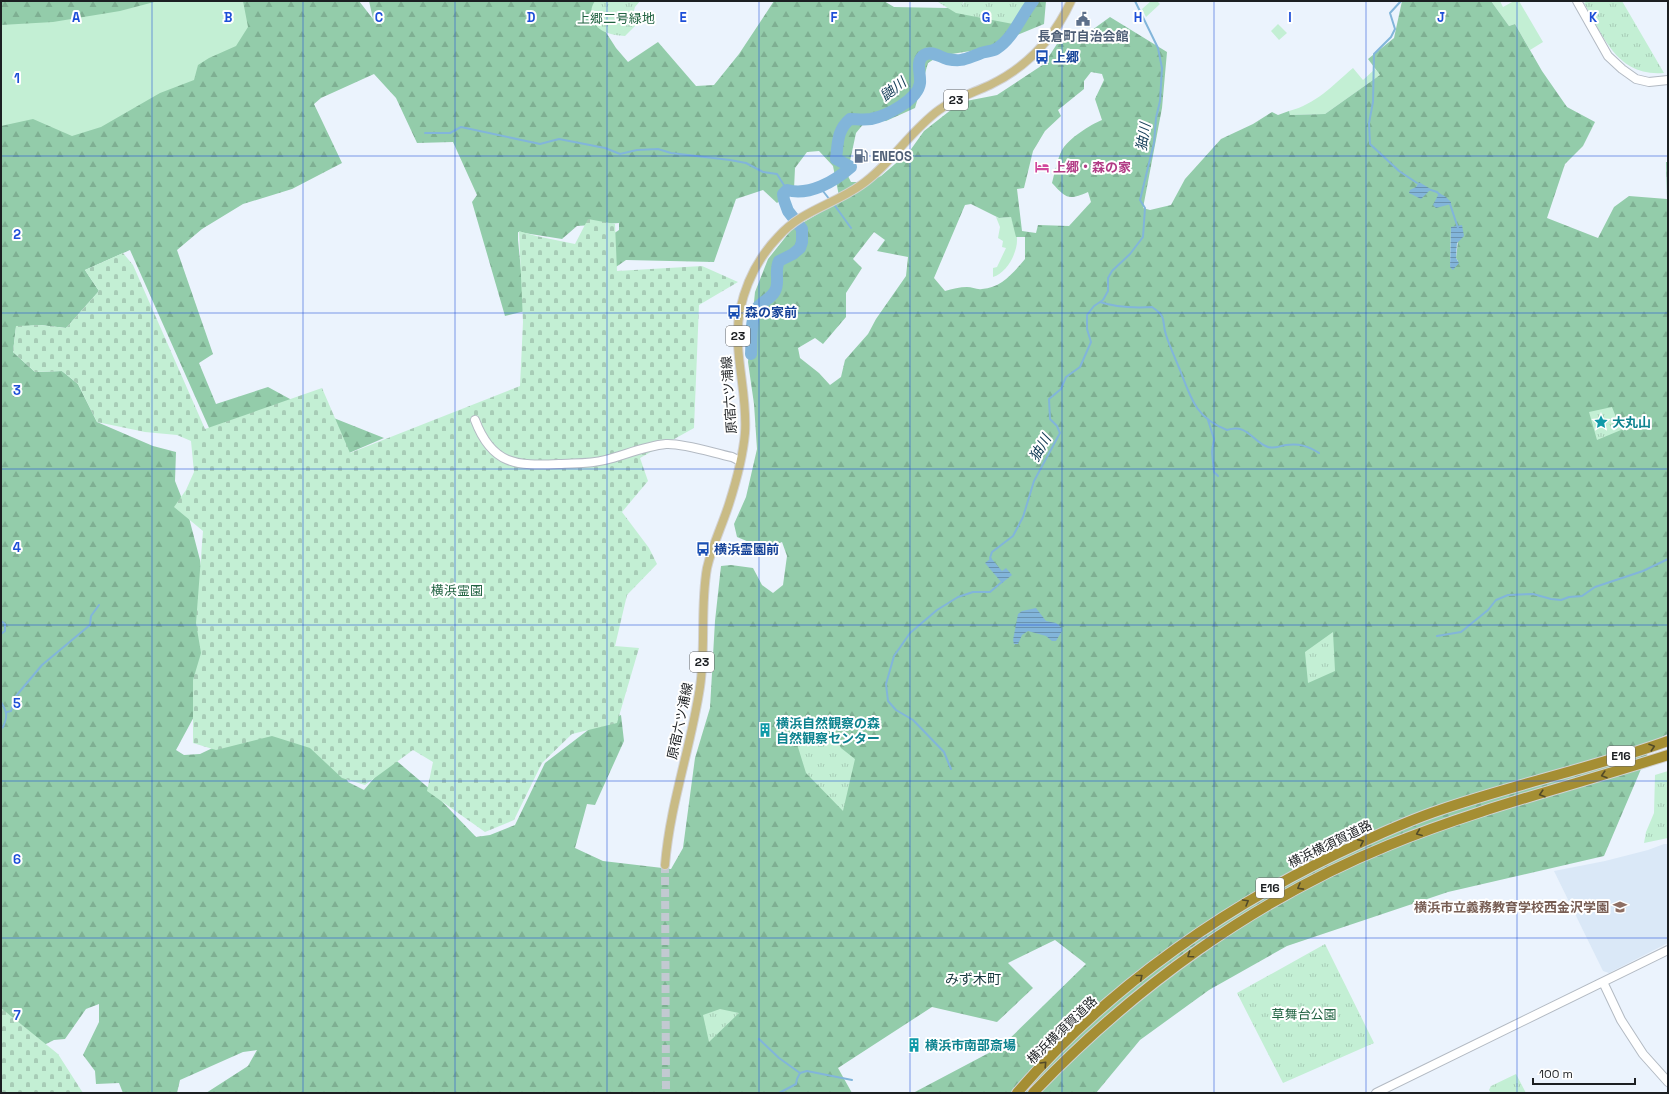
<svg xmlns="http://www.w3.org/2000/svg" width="1669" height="1094" font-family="'Space Grotesk','Noto Sans JP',sans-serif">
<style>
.built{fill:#dae8f7}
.green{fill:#c3efd4}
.forest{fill:url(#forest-firs);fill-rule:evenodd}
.cemetery{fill:url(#cemetery-stones)}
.park{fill:url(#park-tufts)}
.water{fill:url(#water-rules)}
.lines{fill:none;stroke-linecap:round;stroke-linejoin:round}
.stream{stroke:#82b5da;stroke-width:2}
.river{stroke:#82b5da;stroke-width:12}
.primary-tunnel{stroke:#c2c9d1;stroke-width:8;stroke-dasharray:8 4;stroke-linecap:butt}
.secondary-casing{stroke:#b3bac3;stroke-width:10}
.primary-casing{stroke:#d2d2d3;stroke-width:10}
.highway-casing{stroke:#d2d2d3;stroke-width:12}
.secondary{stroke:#fff;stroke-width:8}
.primary{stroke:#c9bb85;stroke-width:8}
.highway{stroke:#a58e33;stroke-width:10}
.oneway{stroke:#534b29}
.grid{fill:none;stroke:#1d4ed8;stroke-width:1;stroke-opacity:0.55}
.labels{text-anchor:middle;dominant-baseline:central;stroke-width:4;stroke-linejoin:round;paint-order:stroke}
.shield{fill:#fff;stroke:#606264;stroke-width:1}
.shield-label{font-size:12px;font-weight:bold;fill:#1c1f22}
.park-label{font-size:13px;fill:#226342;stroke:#fff}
.service-label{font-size:13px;font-weight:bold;fill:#4e5e75;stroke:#fff}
.transit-label{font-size:13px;font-weight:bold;fill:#164399;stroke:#fff;text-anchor:start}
.hotel-label{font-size:13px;font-weight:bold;fill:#b23c85;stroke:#fff;text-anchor:start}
.street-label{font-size:13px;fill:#1c1f22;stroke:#fff}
.culture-label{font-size:13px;font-weight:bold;fill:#0d838f;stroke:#fff;text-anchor:start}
.education-label{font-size:13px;font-weight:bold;fill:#785e54;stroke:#fff;text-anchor:end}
.water-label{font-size:14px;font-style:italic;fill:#18405a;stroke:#fff}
.neighbourhood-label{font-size:14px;fill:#193a3f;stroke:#fff}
.grid-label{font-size:13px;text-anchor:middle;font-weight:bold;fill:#1d4ed8;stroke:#fff;stroke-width:4;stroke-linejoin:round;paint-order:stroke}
</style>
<defs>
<pattern id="forest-firs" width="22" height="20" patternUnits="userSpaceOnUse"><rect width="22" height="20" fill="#93ccaa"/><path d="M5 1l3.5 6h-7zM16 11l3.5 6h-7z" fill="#7eaf92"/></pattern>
<pattern id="cemetery-stones" width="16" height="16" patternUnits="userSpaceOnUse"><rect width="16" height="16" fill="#c3efd4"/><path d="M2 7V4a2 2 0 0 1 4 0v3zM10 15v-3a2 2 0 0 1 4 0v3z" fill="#a7ccb6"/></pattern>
<pattern id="park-tufts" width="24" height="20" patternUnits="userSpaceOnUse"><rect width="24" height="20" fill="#c3efd4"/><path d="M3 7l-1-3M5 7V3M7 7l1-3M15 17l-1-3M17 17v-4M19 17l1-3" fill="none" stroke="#a7ccb6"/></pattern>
<pattern id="water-rules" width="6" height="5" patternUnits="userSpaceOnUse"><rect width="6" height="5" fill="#82b5da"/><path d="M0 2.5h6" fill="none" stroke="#6a93b0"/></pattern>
</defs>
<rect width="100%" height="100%" fill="#ebf3fd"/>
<path class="built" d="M1664,844H1668V943L1609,973L1603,971L1554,871L1605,861L1648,850Z"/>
<path class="green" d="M1,1H256L244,59L75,146L1,132Z
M1151,1H1157L1160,4L1146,17L1142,9Z
M1491,1H1500L1503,7L1514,1H1519L1543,42L1530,50L1515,24L1509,26Z
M1278,24L1287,33L1279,40L1271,31Z
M1353,68L1363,80L1375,69L1380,75L1325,114L1290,115L1289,111C1316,104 1332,86 1353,68Z
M996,217L999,218L1011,217C1013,224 1016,231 1017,238C1018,252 1007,273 993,277V268L997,267L1006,248L1002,247L1003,241L998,238L1000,227Z"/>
<path class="forest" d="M1,1H158L120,11L53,22L1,25Z
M243,1H359L373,19L369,1H618L600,23L616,48L628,62L658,42L696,86L714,85L739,54L774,1H884L894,7L946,8L978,3L981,1H1046L1044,24L983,49L939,56L928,63L915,108L886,121L865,122L856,133L850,161L846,172L851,182H868L881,176L909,152L924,131L961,102L997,95L1044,64L1066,30L1081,38L1110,17L1167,52L1162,108L1143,208L1150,210L1171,205L1185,179L1221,139L1253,124L1272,112L1278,115L1289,111L1290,115L1325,114L1380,75L1368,59L1394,38L1402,1H1491L1509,26L1515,24L1542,71L1567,107L1595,122L1583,146L1565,164L1547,218L1598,238L1614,207L1629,196L1667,199L1666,162H1668V734L1653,741L1604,856L1448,892L1287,946L1209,990L1140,1040L1096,1093H913L1002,1046L1086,964L1055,940L1008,963L1033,988L997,1022L932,1007L838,1068L852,1093H206L248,1066L257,1050L243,1052L180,1080L177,1093H123L119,1083L96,1084L95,1071L83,1055L99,1022V1004L86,1009L65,1039L54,1040L42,1046L1,1021V126L33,119L72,136L101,127L160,93L194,80L198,65L209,58L236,46L248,27ZM1091,72L1102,74L1104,80L1095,99L1102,120C1090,125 1069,138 1062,150C1057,160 1055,172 1052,183C1066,198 1068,201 1088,192L1091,202L1069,226L1038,225L1036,233L1022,231L1017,189L1024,188L1033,151L1045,131L1061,116L1058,110L1084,89V81ZM374,74L396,98L417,143L453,142L477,195L472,202L505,316L525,311L518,240V232L562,239L577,226L619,223V230L613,234V269L626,260L714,262L736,199L763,190L777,203L794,189L795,168L807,152L819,151L833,166L840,201L792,229L768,259L755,292L748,362L754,404L757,449L746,497L734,524L737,537L766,549L782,542L787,556L783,585L773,593L762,585L753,568L731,565L721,566L715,621L710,708L695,758L683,848L671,869L603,861L575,848L587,804L595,805L624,741L621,715L592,727L545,763L515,825L490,835L476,837L431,790L392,757L364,790L348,782L322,726L267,722L200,754L184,755L176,750L203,700V583L200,560L188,514L175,481L176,452L153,446L97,422L78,384L62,371L35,372L13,352L16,327L40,325L66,328L99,291L85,270L130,250L210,430L321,465L384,438L301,405L268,387L216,404L199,363L213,354L177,250L202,229L243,204L292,189L342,163L314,104L321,98ZM971,204L999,218L1011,217L1016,237H1025V259C1014,272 1001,288 982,289C977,290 972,287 967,287C960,287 952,289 945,291L934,278L965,205ZM1451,227L1458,241L1456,258L1458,261L1450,267ZM874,232L885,240L877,251L908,257L906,276L876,319L868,334L845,360L841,377L830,385L819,373L800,358L798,348L815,338L823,344L846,317V293L862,268L853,259Z"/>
<path class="cemetery" d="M588,219L615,224L617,271L702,266L738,282L699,305L694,428L640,458L648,481L622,512L649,548L657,564L627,595L615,646L639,648L617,723L572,734L542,763L514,820L485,832L427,791L433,762L413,750L365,785L342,778L310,748L272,736L216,750L193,743V680L201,653L196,623L203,531L174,507L186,490L194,472L191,441L177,435L145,432L97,422L78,384L62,371L35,372L13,352L16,326L40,325L66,328L99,291L85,270L123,253L133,265L205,429L322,388L350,453L520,386L523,322L519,231L536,236L575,244Z
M1,1008L58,1054L83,1093H1Z"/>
<path class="park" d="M595,1H640L635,7L633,14L638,23L625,36C612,35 594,32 592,16C591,10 591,7 595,1Z
M907,1H964L961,7L965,1H1027L1013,24L956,13L938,2Z
M1588,1H1622L1664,73C1617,77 1604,37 1584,3Z
M1612,407L1621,430L1597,440L1589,412Z
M1333,632L1335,671L1308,683L1305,652Z
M793,731L813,732L835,736L841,748L855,759L843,811L806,773Z
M1668,771V838L1644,843L1646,832L1654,813L1655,775Z
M1325,944L1374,1043L1283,1083L1237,993Z
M720,1009L739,1013L709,1042L703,1015Z
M1516,1074L1526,1093H1491L1489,1090L1491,1086Z"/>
<path class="water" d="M1419,182L1429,188L1430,190L1421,199L1409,193L1410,190L1416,187Z
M1439,193L1446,197L1451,202V204L1436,208L1433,205Z
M1462,225L1464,236L1457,243L1456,258L1459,263L1453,270L1450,267L1451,227Z
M991,558L1002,571L1006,568L1012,575L1002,583L985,563Z
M1036,608L1046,621L1056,623L1062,628V631L1056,641H1052L1046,636L1028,631L1022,635L1018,644H1014L1013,640L1018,614L1022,611Z"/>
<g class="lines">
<path class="stream" d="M1401,1L1390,13L1395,29L1391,37L1374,54L1373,102L1369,123L1370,144L1399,171L1417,183
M425,133H450L461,127L540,144L559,139L605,148L620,154L637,150L658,149L671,153L730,160L746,163L763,172L777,174L787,190
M819,186L830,200
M1428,189L1437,192L1440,195
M833,203L851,228
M1450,204L1458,228
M1100,302C1117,308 1134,308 1152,307C1168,318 1161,319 1166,335C1170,347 1175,358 1180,370C1191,399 1196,418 1227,430C1248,423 1252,442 1268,447C1275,449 1279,446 1286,445C1299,443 1308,446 1319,453
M1208,420L1214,439L1212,452L1214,472L1218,476
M991,559L990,558L992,552L1013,536L1023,517L1034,481L1060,433L1057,426L1050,419L1049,399L1061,389L1066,377L1080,367L1091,342L1087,329V315L1094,306L1103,300L1108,291V278L1112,271L1130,254L1143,237L1145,208L1140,200L1154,143L1156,118L1160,101L1162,68L1158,48L1135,1
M1,621L5,624V631L1,634
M1437,636L1461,632L1488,610L1496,600L1508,595L1533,594L1551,599L1561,600L1569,597L1582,596L1595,587L1643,571L1668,559
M1,702C7,712 8,716 3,727L1,728
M7,712L11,711L16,696L42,665L90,625L91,616L99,605
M951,769L944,752L913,720L896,710L888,701L886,684L894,656L910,633L937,610L958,597L973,592H990L1003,581
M759,1039L779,1058L800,1073L807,1071L852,1080
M779,1093L796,1084L797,1079L800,1073"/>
<path class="river" d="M751,354C752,342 750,318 757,308C762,301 771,299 775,291C780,283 774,271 779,261L793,254L800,248L802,242V229L788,211L784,200L783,194L787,190C809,196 834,182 851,167L836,159C838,143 837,130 850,119C856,119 864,120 871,119C886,116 918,100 920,83C921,74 915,61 924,55C931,50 940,57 947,59C962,62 965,59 979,54C984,51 991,52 996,49C1013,39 1021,16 1033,1"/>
<path class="primary-tunnel" d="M665,865L666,1093"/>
<defs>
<path id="secondary" d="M1577,1L1608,56L1622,69L1636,79L1649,82L1668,80
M475,420C492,465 516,466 559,464C574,463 590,464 605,460C625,455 645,446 666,444C684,443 713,453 732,457L740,461
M1603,982L1621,1020L1643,1054L1668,1082
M1376,1093L1668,950"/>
<path id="primary" d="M665,865C670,804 691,747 700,687C706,647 700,607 707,568C712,546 722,526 729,504C736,482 743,457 745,433C748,392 732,351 740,310C746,282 758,258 778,237C802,210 833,205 861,185C890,165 910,131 939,110C955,98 973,93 990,85C1027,67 1054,38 1071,1"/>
<path id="highway" d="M1017,1093C1110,985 1231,902 1360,843C1386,831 1413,819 1440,810C1515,784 1593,768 1668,741
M1033,1093C1133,988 1254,900 1389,845C1479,808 1575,785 1668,755"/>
</defs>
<use href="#secondary" class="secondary-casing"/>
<use href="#primary" class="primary-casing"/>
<use href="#highway" class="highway-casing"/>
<use href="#secondary" class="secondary"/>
<use href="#primary" class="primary"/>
<use href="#highway" class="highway"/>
</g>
<defs><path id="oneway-chevron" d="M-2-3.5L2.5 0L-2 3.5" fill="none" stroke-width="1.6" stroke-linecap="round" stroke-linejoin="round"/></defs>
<g class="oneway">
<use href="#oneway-chevron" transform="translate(1652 747) rotate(-18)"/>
<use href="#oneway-chevron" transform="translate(1604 775) rotate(163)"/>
<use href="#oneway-chevron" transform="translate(1542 794) rotate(163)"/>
<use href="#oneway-chevron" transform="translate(1419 833) rotate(159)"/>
<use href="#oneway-chevron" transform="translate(1361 842) rotate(-24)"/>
<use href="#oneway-chevron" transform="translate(1300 887) rotate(151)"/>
<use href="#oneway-chevron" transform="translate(1246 902) rotate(-30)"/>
<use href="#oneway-chevron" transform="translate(1190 955) rotate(145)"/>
<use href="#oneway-chevron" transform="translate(1140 977) rotate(-39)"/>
<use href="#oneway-chevron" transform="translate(1044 1064) rotate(-46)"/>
</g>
<path class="grid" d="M152,1V1093M303,1V1093M455,1V1093M607,1V1093M759,1V1093M910,1V1093M1062,1V1093M1214,1V1093M1366,1V1093M1517,1V1093M1,156H1668M1,313H1668M1,469H1668M1,625H1668M1,781H1668M1,938H1668"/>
<defs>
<symbol id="civic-bare" viewBox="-9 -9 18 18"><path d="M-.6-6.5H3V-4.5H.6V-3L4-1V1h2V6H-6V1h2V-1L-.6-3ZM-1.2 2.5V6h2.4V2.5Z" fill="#5c6f8a" stroke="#fff" stroke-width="2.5" paint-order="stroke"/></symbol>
<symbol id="bus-bare" viewBox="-9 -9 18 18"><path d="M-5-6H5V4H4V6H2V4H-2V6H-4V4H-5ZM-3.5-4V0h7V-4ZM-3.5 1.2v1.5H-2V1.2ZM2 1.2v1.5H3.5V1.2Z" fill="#1a4fb4" stroke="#fff" stroke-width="2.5" paint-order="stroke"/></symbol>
<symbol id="fuel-bare" viewBox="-9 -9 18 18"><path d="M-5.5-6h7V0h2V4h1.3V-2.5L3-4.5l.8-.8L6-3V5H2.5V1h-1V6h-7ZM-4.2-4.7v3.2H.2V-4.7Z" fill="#5c6f8a" stroke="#fff" stroke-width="2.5" paint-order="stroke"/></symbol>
<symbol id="hotel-bare" viewBox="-9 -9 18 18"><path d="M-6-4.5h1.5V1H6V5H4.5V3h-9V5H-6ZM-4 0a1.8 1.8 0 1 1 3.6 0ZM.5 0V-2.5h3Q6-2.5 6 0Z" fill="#d1479c" stroke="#fff" stroke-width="2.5" paint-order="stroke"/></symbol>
<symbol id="sight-bare" viewBox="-9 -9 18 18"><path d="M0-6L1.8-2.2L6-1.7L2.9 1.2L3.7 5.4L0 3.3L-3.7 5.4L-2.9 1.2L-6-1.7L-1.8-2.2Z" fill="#0f9aa8" stroke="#fff" stroke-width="2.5" paint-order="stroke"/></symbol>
<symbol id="building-bare" viewBox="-9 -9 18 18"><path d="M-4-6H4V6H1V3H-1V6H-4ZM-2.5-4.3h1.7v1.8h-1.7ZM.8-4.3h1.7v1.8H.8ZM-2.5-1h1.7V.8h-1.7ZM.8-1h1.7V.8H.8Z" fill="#0f9aa8" stroke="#fff" stroke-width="2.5" paint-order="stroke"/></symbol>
<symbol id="school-bare" viewBox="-9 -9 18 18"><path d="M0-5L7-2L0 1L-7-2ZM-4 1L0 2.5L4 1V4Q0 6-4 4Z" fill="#8d6e63" stroke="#fff" stroke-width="2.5" paint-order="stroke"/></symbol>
</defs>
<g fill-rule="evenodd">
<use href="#civic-bare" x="1073" y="9" width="20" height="20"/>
<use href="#bus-bare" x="1032" y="47" width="20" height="20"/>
<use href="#fuel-bare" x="851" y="146" width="20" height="20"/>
<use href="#hotel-bare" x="1032" y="157" width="20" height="20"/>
<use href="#bus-bare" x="724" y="302" width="20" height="20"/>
<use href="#sight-bare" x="1591" y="412" width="20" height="20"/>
<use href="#bus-bare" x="693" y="539" width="20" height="20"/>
<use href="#building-bare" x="755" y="720" width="20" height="20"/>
<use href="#school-bare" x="1610" y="897" width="20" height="20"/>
<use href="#building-bare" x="904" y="1035" width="20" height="20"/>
</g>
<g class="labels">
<g class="shield">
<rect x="944" y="90" width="24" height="20" rx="3"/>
<rect x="726" y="326" width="24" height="20" rx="3"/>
<rect x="690" y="652" width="24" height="20" rx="3"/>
<rect x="1607" y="746" width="28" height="20" rx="3"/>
<rect x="1256" y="878" width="28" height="20" rx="3"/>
</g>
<g class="shield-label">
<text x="956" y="100">23</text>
<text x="738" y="336">23</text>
<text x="702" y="662">23</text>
<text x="1621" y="756">E16</text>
<text x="1270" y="888">E16</text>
</g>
<g class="park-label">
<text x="616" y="18">上郷二号緑地</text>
<text x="457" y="590">横浜霊園</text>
<text x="1304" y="1014">草舞台公園</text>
</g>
<g class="service-label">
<text x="1083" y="36">長倉町自治会館</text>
<text x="872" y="156" text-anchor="start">ENEOS</text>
</g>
<g class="transit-label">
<text x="1053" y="57">上郷</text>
<text x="745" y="312">森の家前</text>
<text x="714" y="549">横浜霊園前</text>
</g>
<g class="hotel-label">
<text x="1053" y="167">上郷・森の家</text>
</g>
<g class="street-label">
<text transform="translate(729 395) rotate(-94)">原宿六ツ浦線</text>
<text transform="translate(680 721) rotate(-78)">原宿六ツ浦線</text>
<text transform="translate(1330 844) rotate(-26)">横浜横須賀道路</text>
<text transform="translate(1062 1030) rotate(-44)">横浜横須賀道路</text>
</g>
<g class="culture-label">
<text x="1612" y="422">大丸山</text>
<text x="776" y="723">横浜自然観察の森<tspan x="776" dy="15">自然観察センター</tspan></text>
<text x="925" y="1045">横浜市南部斎場</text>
</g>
<g class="education-label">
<text x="1609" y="907">横浜市立義務教育学校西金沢学園</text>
</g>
<g class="water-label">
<text transform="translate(893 89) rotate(-38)">鼬川</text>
<text transform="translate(1143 137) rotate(-81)">㹨川</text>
<text transform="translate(1040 448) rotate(-60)">㹨川</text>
</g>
<g class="neighbourhood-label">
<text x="973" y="979">みず木町</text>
</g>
</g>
<g class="grid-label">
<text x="76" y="22">A</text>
<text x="228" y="22">B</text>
<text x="379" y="22">C</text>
<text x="531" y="22">D</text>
<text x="683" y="22">E</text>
<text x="834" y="22">F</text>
<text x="986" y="22">G</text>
<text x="1138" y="22">H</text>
<text x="1290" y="22">I</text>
<text x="1441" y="22">J</text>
<text x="1593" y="22">K</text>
<text x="17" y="83">1</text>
<text x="17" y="239">2</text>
<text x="17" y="395">3</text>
<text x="17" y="552">4</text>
<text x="17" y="708">5</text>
<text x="17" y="864">6</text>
<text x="17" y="1020">7</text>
</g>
<rect width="1669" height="1094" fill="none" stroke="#1c1f22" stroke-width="4"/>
<path d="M1533 1078v6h102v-6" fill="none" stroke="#1c1f22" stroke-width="2"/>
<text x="1539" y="1078" font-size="12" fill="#1c1f22" stroke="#ffffff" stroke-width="3" paint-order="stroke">100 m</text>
</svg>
